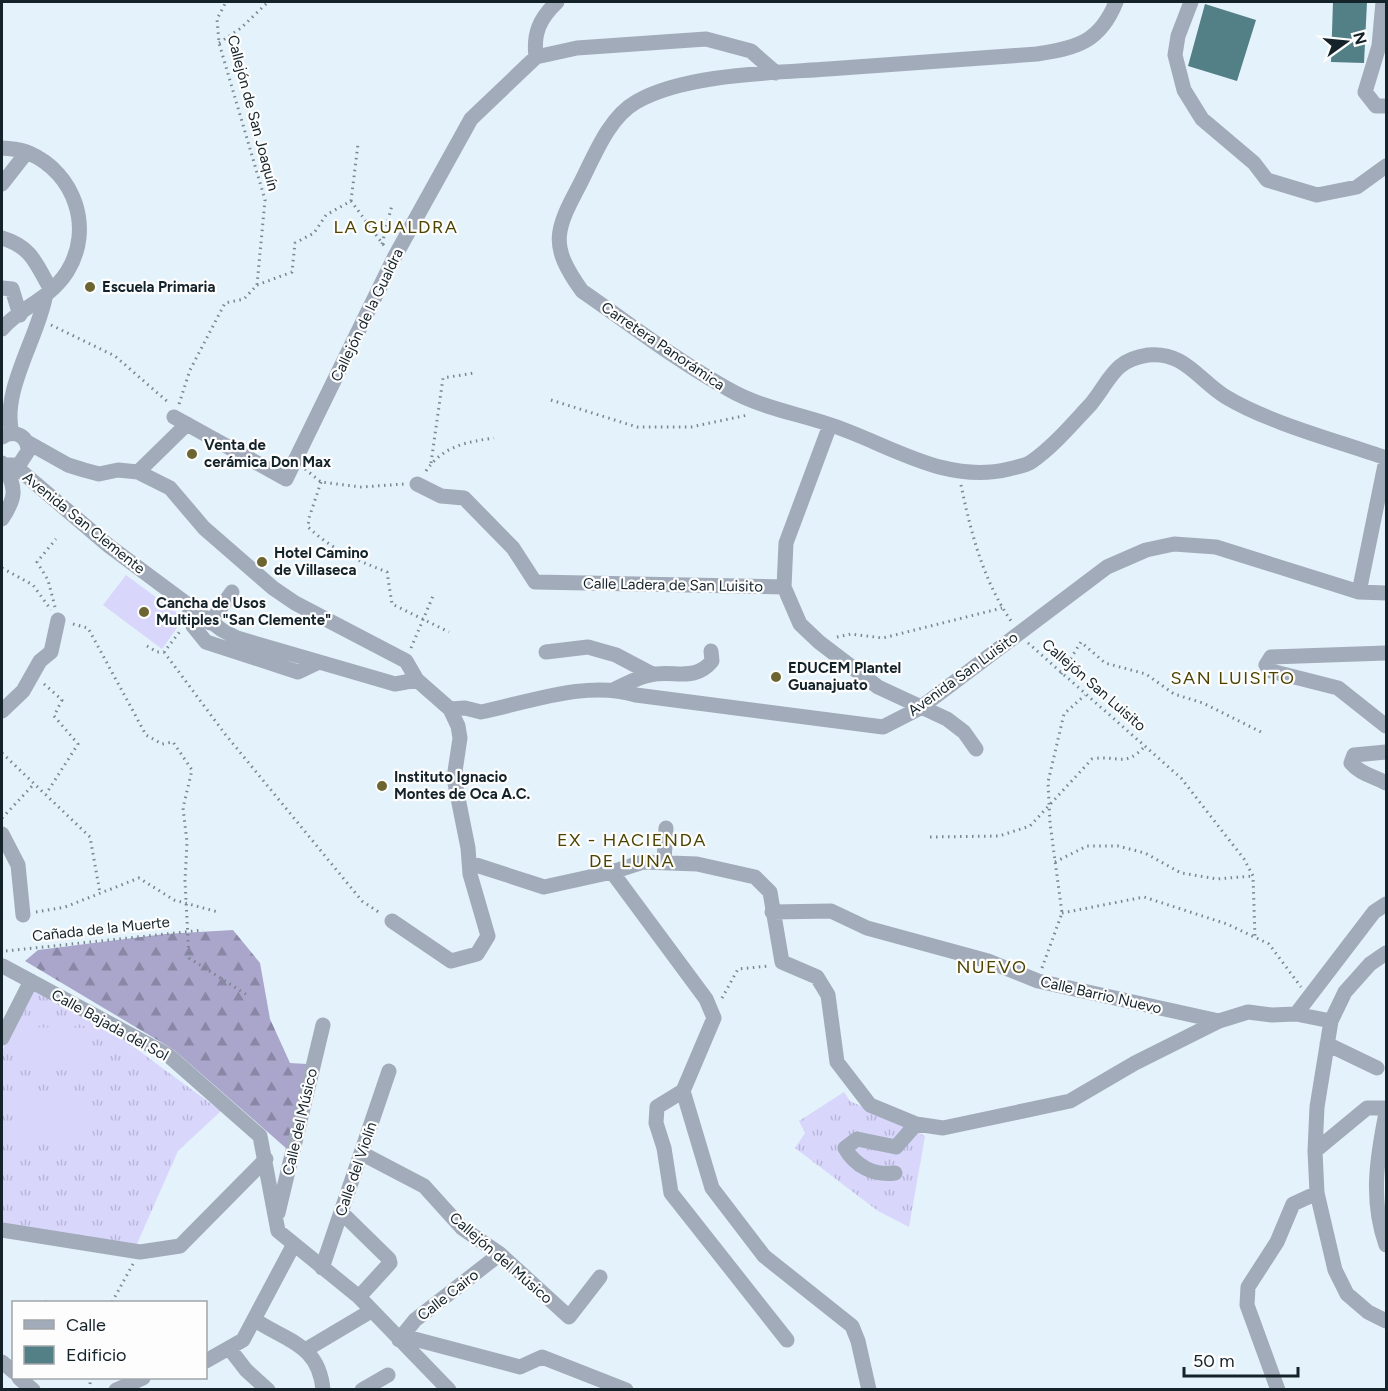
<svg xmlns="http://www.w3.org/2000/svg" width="1388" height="1391" font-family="Figtree,sans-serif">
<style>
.grass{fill:url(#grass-tufts)}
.forest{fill:url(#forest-firs)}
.pitch{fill:#d9d6fc}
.building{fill:#537f86}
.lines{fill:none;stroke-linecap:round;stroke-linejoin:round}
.path{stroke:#79878f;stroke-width:3;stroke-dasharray:1.5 4.5;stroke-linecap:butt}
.minor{stroke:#a2abba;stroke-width:15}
.poi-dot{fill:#6c6531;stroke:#fdfdfd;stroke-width:2}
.labels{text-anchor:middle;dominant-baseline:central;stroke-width:4.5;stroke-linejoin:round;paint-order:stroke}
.street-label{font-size:15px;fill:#14222a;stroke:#fdfdfd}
.poi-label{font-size:15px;font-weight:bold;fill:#14222a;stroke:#fdfdfd;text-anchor:start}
.quarter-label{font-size:18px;letter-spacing:1.5px;fill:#4c4400;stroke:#fdfdfd}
</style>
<defs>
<pattern id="grass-tufts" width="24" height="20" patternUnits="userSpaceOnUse" patternTransform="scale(1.5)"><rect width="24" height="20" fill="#d9d6fc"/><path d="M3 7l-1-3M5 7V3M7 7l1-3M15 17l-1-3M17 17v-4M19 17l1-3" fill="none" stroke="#b9b7d8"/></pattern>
<pattern id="forest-firs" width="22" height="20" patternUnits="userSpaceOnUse" patternTransform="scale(1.5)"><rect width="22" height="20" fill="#aaa6cb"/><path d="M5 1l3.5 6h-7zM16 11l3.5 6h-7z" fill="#8987a5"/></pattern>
</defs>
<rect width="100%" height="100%" fill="#e4f2fb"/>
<path class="grass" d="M32,987L116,1034L221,1111L178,1151L136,1246L2,1224V1051Z
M844,1092L850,1101L925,1136L909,1227L878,1211L795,1148L805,1133L799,1121Z"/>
<path class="forest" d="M233,930L260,963L270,1019L290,1063L307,1064L287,1149L174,1050L25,961L38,950L165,934Z"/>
<path class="pitch" d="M126,575L184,618L162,649L103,605Z
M19,1027L91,1028V1070H20Z
M19,1093L90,1095V1139L17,1137Z"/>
<path class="building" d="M1333,2H1367L1364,63L1331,62Z
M1205,4L1256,20L1237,81L1188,66Z"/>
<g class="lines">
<path class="path" d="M219,43L241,28L268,2
M351,201L358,144
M382,244L392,205
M257,285L292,272L295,243L314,233L326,215L351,201L385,247
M51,325L115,356L169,403
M551,400L637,427H691L748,415
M179,404L190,370L225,303L244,299L257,285L265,200L219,43L217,19L226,2
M431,463L443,378L474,373
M305,469L321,482L361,487L405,484
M426,471C443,446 466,442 494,438
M321,482L309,518L308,527C331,549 358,561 387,572L392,604L449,632
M961,485C971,533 983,580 1011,621
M2,568L33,585L51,610
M55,607L48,580L37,562L56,539
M73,624L88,628L146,735L162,744L173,742L192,770L183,808L187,842L185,881L189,958L247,995
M837,637L851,634L883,638L1002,608
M1028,643L1181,778L1244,859L1253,876L1255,937
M147,646L157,652H164L181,630
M411,648L433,596
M164,652L225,734L362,901L380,913
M1061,674L1081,642L1105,663L1146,674L1174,694L1203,703L1261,732
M44,684L62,700L54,716L78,744L46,794
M2,753L90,837L100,893
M2,818L34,784
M930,837L999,836L1030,826L1092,759C1118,754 1124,769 1145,746
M1055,862L1087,846H1118L1145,853L1181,873L1217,879L1253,876
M36,912L65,907L139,878L174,900L218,912
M1062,913L1144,897L1227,924L1269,944L1301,987
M6,951L203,930
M1042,968L1062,913L1050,823L1048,782L1064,714L1085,695
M722,998L738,969L769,966
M46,1302L47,1301
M112,1302L133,1264
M89,1390L91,1378"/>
<path class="minor" d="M1116,2C1100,42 1077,48 1037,54C967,59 898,64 828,69C772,73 684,74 636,102C608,118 594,157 580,184C555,231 549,245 582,291C630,324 677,361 728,389C759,407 795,413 828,424C888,443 944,485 1009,469C1016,467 1025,466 1031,462C1053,447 1073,423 1091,404C1110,381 1113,360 1148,355C1185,351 1199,381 1226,397C1269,423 1338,441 1386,458
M1191,2L1178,36L1175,55L1184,90L1202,119L1254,163L1267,180L1317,195L1357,187L1386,166
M1383,2L1379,46L1365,92L1376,106H1386
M536,57C533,33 540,18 557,2
M2,148C10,149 21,149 29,153C75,173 94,229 67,272C48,301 20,307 2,329
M2,184L27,152
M2,238C32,247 36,264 51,290
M2,288L12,289L20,315
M174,417L286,479L394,258L471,119L536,57L577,48L706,39L751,51L776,73
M830,425L786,543L784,587L800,624L819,642L878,687L947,719L964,732L976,749
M12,433C1,392 37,339 45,298
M2,437C15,429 28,436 28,451L19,465H4L2,463
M27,442L68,465L84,470L99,474L118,470L138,472L170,488L204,528L273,588L295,603L406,661L417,680L450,709L458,726L460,738L454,778L468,848L470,874L488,936L477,954L451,961L392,921
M15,466L109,546L222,630L237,638L395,684L417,680
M138,472L187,424
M417,484L441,496L464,498L513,548L535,582L784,587
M2,519C17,496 16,489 4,465
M1359,592L1386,460
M189,607L193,626L206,642L298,672L319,662
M210,623L232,592
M546,652L588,647L616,655L652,674
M1386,653L1271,657L1266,665L1271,671L1338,688L1386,726
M615,689C626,684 638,677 650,675C673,669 694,683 712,661L711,651
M450,709L465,708L481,712C530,702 587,680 636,695L883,727L920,708L1107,567L1146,550L1174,544L1216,547L1359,592L1386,593
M2,711L23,691L40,661L51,652L58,620
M1386,752L1354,755L1351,763C1360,774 1374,776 1386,783
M2,834L18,865L23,915
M664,861L666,828
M470,863L544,887L612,872L643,862L697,864L755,877L770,892L782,962L817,977L828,995L837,1062L870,1105L916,1124L943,1128L1070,1101L1135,1063L1219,1021L1248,1012L1272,1015L1296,1014L1331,1021
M612,872L706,999L714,1018L683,1091L712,1188L764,1256L852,1326L858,1341L869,1390
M772,912L831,911L867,928L988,961L1038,981L1219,1021
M1386,953L1370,964L1345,992L1331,1021L1317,1107L1315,1151L1317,1193L1335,1270L1347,1294L1368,1312L1386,1321
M3,966L168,1055L260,1136L278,1231L359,1297L449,1390
M1296,1014L1374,912L1386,904
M2,1038L31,981
M1327,1044L1377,1068
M683,1091L657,1107L656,1123L664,1148L671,1193L787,1340
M1386,1113C1377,1158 1370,1200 1386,1245
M1315,1151L1367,1108H1386
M361,1153L424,1186L462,1228L500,1254L569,1317L600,1277
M895,1173C874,1176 855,1166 845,1148L857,1139L896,1147L916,1124
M341,1212L389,1259L390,1263L359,1297
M278,1213L323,1025
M2,1230L140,1252L180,1246L266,1159
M322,1268L389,1071
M255,1320C286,1341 319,1344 323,1390
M403,1336L520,1367L542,1357L626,1390
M399,1340L415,1320L500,1254
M229,1348L246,1370L268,1390
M307,1349L371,1311
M206,1361L243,1340L294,1244
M2,1362L14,1372
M19,1378L33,1390
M116,1390L143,1378
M362,1390L388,1375
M1278,1390L1247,1305L1248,1287L1277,1242L1293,1204L1317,1193"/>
</g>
<g class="poi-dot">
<circle cx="90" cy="287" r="6"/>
<circle cx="192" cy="454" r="6"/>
<circle cx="262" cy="562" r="6"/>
<circle cx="144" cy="612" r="6"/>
<circle cx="776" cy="677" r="6"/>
<circle cx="382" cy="786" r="6"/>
</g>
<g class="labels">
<g class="street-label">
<text transform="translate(253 113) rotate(75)">Callejón de San Joaquín</text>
<text transform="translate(367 315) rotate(-64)">Callejón de la Gualdra</text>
<text transform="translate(663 346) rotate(34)">Carretera Panorámica</text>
<text transform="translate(84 523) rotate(39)">Avenida San Clemente</text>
<text transform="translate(673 585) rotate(1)">Calle Ladera de San Luisito</text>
<text transform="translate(963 674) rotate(-36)">Avenida San Luisito</text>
<text transform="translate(1094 685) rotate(41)">Callejón San Luisito</text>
<text transform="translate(101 929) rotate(-6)">Cañada de la Muerte</text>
<text transform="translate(1101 995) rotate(13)">Calle Barrio Nuevo</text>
<text transform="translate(110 1025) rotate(29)">Calle Bajada del Sol</text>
<text transform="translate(300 1122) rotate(-77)">Calle del Músico</text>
<text transform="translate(356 1169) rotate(-71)">Calle del Violín</text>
<text transform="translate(501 1258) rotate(41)">Callejón del Músico</text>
<text transform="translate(448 1295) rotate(-38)">Calle Cairo</text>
</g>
<g class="poi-label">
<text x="102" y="287">Escuela Primaria</text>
<text x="204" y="445">Venta de<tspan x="204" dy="17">cerámica Don Max</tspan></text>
<text x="274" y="553">Hotel Camino<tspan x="274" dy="17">de Villaseca</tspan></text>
<text x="156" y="603">Cancha de Usos<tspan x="156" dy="17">Multiples "San Clemente"</tspan></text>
<text x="788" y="668">EDUCEM Plantel<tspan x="788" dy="17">Guanajuato</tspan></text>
<text x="394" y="777">Instituto Ignacio<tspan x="394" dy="17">Montes de Oca A.C.</tspan></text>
</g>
<g class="quarter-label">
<text x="396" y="227">LA GUALDRA</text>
<text x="1233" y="678">SAN LUISITO</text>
<text x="632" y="840">EX - HACIENDA<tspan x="632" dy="21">DE LUNA</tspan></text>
<text x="992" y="967">NUEVO</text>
</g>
</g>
<rect width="1388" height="1391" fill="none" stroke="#14222a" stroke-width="6"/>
<rect x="12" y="1301" width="195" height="78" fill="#fdfdfd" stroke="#a0a5a9" stroke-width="1.5"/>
<rect x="24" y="1320" width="30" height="9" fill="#a2abba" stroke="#a0a5a9" stroke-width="1.5"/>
<text x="66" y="1331" font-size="18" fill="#14222a">Calle</text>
<rect x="24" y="1346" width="30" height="18" fill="#537f86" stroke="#a0a5a9" stroke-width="1.5"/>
<text x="66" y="1361" font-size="18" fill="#14222a">Edificio</text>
<g transform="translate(1346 42) rotate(75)" stroke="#fdfdfd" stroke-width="4.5" paint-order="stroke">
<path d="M0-4.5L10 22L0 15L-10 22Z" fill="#14222a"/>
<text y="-9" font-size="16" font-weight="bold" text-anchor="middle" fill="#14222a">N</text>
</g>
<path d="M1184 1367v9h114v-9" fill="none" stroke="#14222a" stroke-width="3"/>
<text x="1193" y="1367" font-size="18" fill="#14222a" stroke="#fdfdfd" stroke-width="4.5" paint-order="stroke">50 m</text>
</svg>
